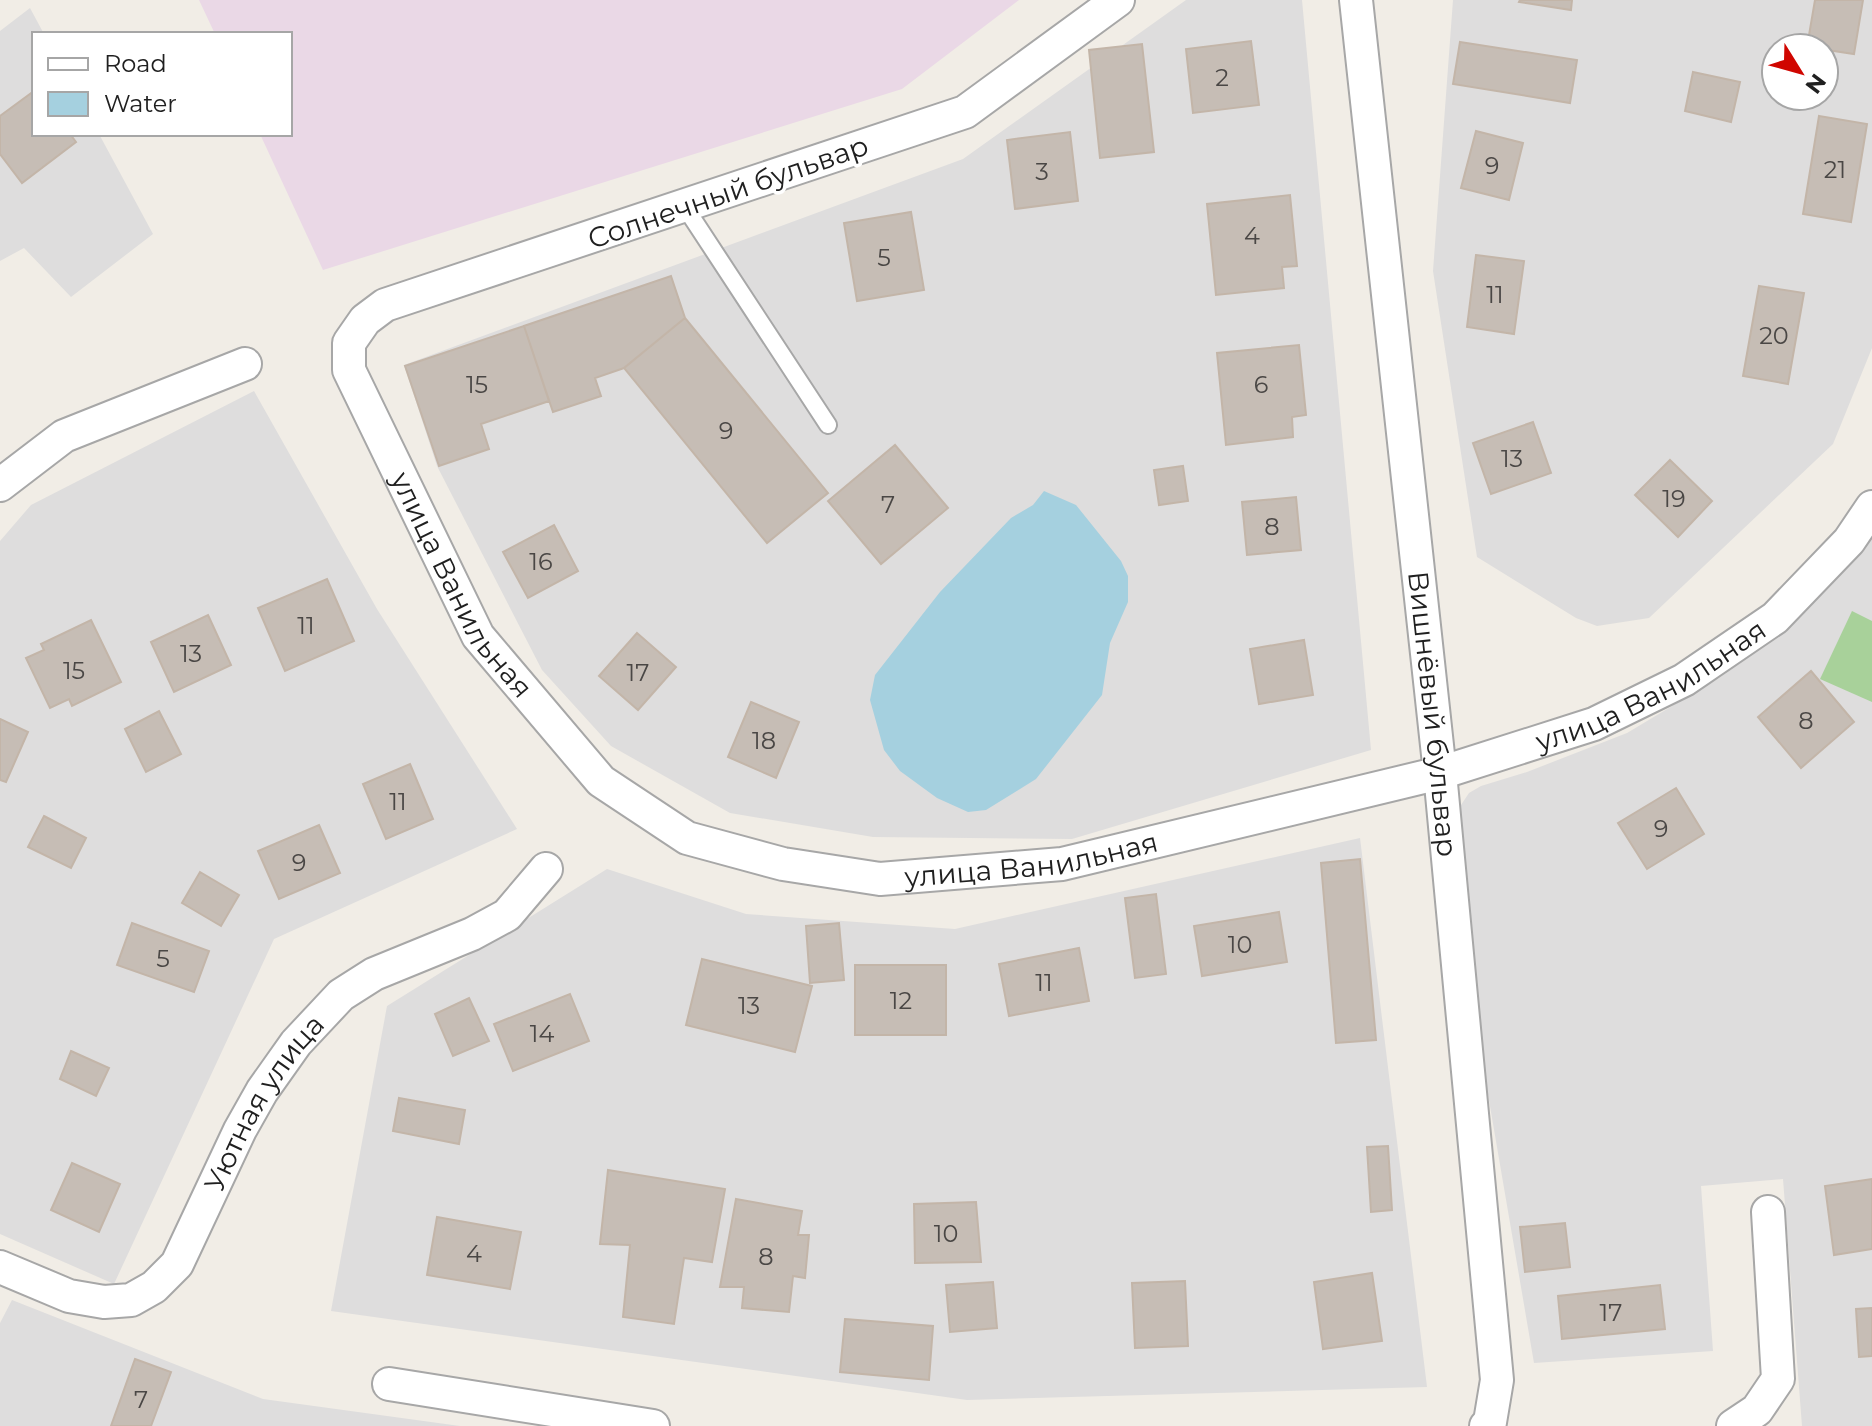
<svg xmlns="http://www.w3.org/2000/svg" width="1872" height="1426" font-family="Montserrat,sans-serif">
<style>
.residential{fill:#dedddd;fill-rule:evenodd}
.industrial{fill:#ead8e6}
.forest{fill:#a8d19a}
.water{fill:#a5d0df}
.building{fill:#c6bdb5;stroke:#c3b5a8;stroke-width:2}
.lines{fill:none;stroke-linecap:round;stroke-linejoin:round}
.lane-casing{stroke:#a7a7a7;stroke-width:20}
.street-casing{stroke:#a7a7a7;stroke-width:36}
.lane{stroke:#fff;stroke-width:16}
.street{stroke:#fff;stroke-width:32}
.labels{text-anchor:middle;dominant-baseline:central;stroke-width:7;stroke-linejoin:round;paint-order:stroke}
.number-label{font-size:24px;fill:#4a4745}
.street-label{font-size:28px;fill:#202020;stroke:#fff}
</style>
<rect width="100%" height="100%" fill="#f1ede6"/>
<path class="residential" d="M1186,0H1302L1371,750L1072,839L873,837L730,813L611,746L542,670L437,466L404,365L963,159Z
M1453,0H1872V348L1833,444L1649,618L1597,626L1576,618L1477,557L1433,271ZM1776,48H1824V96H1776Z
M30,8L44,34H34V134H99L153,234L71,297L24,248L0,261V31Z
M254,391L377,609L517,829L274,939L114,1284L0,1234V541L31,505Z
M1872,531V1426H1802L1783,1179L1701,1186L1713,1351L1534,1363L1479,1042L1459,821L1461,805L1469,793L1481,786L1527,772L1627,733L1719,678L1779,635L1833,579Z
M1360,838L1427,1387L967,1400L331,1311L387,1006L607,869L746,914L955,929Z
M12,1300L263,1399L460,1426H0V1323Z"/>
<path class="industrial" d="M199,0H1019L902,89L323,270L260,134H290V34H215Z"/>
<path class="forest" d="M1852,611L1872,621V702L1820,679Z"/>
<path class="water" d="M1044,491L1076,505L1121,561L1128,576V602L1110,643L1102,695L1036,779L986,810L968,812L937,798L900,771L884,750L870,700L875,675L940,592L1011,518L1033,505Z"/>
<path class="building" d="M1520,0H1572L1571,10L1519,2Z
M1815,0H1863L1854,54L1807,47Z
M1251,41L1259,105L1193,113L1186,49Z
M1460,42L1577,60L1570,103L1453,84Z
M1142,44L1154,152L1100,158L1089,50Z
M1693,72L1740,82L1731,122L1685,111Z
M34,91V134H70L76,142L22,183L0,154V116Z
M1819,116L1867,124L1851,222L1803,214Z
M1476,131L1523,143L1509,200L1461,188Z
M1070,132L1078,201L1015,209L1007,140Z
M1290,195L1297,266L1282,267L1284,288L1216,295L1207,204Z
M911,212L924,290L857,301L844,223Z
M1476,255L1524,261L1514,334L1467,327Z
M671,276L685,318L624,368L595,378L601,396L553,412L524,326Z
M1759,286L1804,293L1788,384L1743,376Z
M685,318L828,493L767,543L624,368Z
M524,326L549,401L481,424L489,449L439,466L405,366Z
M1299,345L1306,415L1292,417L1293,437L1226,445L1217,353Z
M1533,422L1551,473L1491,494L1473,443Z
M895,445L948,508L881,564L828,501Z
M1670,460L1712,501L1678,537L1635,495Z
M1183,466L1188,501L1159,505L1154,470Z
M1296,497L1301,550L1247,555L1242,502Z
M554,525L578,571L528,598L503,552Z
M327,579L354,641L285,671L258,608Z
M208,615L231,665L174,692L151,642Z
M91,620L121,682L72,706L69,699L50,708L26,658L44,650L41,644Z
M637,633L676,667L638,710L599,676Z
M1304,640L1313,695L1259,704L1250,649Z
M1811,671L1854,722L1801,768L1758,717Z
M751,702L799,722L776,778L728,757Z
M159,711L181,754L146,772L125,729Z
M0,719L28,732L6,782L0,780Z
M410,764L433,819L386,839L363,784Z
M1676,788L1704,834L1647,869L1618,823Z
M44,816L86,838L71,868L28,847Z
M319,825L340,873L279,899L258,851Z
M1360,859L1376,1040L1336,1043L1321,863Z
M200,872L239,895L221,926L182,903Z
M1156,894L1166,974L1135,978L1125,898Z
M1279,912L1287,962L1202,976L1194,926Z
M132,923L209,951L194,992L117,965Z
M839,923L844,980L810,983L806,926Z
M1079,948L1089,1001L1009,1016L999,964Z
M702,959L812,986L795,1052L686,1025Z
M855,965H946V1035H855Z
M570,994L589,1041L513,1071L494,1024Z
M469,998L489,1041L453,1056L435,1014Z
M71,1051L109,1068L96,1096L60,1079Z
M399,1098L465,1110L459,1144L393,1131Z
M1388,1146L1392,1210L1371,1212L1367,1147Z
M72,1163L120,1184L99,1232L51,1210Z
M608,1170L725,1189L712,1262L684,1258L674,1324L623,1317L630,1245L600,1244Z
M1872,1179V1249L1834,1255L1825,1186Z
M736,1199L802,1211L798,1235H809L805,1278L793,1276L789,1312L742,1308L744,1287H720Z
M976,1202L981,1262L915,1263L914,1204Z
M437,1217L521,1232L510,1289L427,1275Z
M1565,1223L1570,1267L1525,1272L1520,1227Z
M1372,1273L1382,1341L1323,1349L1314,1282Z
M1185,1281L1188,1346L1135,1348L1132,1283Z
M993,1282L997,1328L950,1332L946,1285Z
M1660,1285L1665,1329L1562,1339L1558,1296Z
M1872,1308V1356L1859,1357L1856,1309Z
M845,1319L933,1326L929,1380L840,1372Z
M135,1359L171,1372L151,1426H111Z"/>
<g class="lines">
<defs>
<path id="lane" d="M685,207L828,425"/>
<g id="street">
<path id="s1" d="M1118,0L965,112L385,305L365,320L349,343V370L478,636L601,781L687,838L783,864L880,879L1062,864L1440,773L1594,724L1684,680L1775,618L1849,541L1872,507"/>
<path id="s2" d="M1356,0L1440,773L1497,1380L1490,1422L1486,1426"/>
<path d="M0,485L64,436L245,364"/>
<path id="s3" d="M0,1267L69,1296L104,1302L131,1300L154,1287L177,1264L240,1130L262,1091L296,1043L341,995L374,974L472,934L507,915L546,869"/>
<path d="M389,1384L653,1426"/>
<path d="M1733,1426L1757,1410L1778,1379L1768,1212"/>
</g>
</defs>
<use href="#lane" class="lane-casing"/>
<use href="#street" class="street-casing"/>
<use href="#lane" class="lane"/>
<use href="#street" class="street"/>
</g>
<g class="labels">
<g class="number-label">
<text x="1222" y="77">2</text>
<text x="1492" y="165">9</text>
<text x="1835" y="169">21</text>
<text x="1042" y="171">3</text>
<text x="1252" y="235">4</text>
<text x="884" y="257">5</text>
<text x="1495" y="294">11</text>
<text x="1774" y="335">20</text>
<text x="477" y="384">15</text>
<text x="1261" y="384">6</text>
<text x="726" y="430">9</text>
<text x="1512" y="458">13</text>
<text x="1674" y="498">19</text>
<text x="888" y="504">7</text>
<text x="1272" y="526">8</text>
<text x="541" y="561">16</text>
<text x="306" y="625">11</text>
<text x="191" y="653">13</text>
<text x="74" y="670">15</text>
<text x="638" y="672">17</text>
<text x="1806" y="720">8</text>
<text x="764" y="740">18</text>
<text x="398" y="801">11</text>
<text x="1661" y="828">9</text>
<text x="299" y="862">9</text>
<text x="1240" y="944">10</text>
<text x="163" y="958">5</text>
<text x="1044" y="982">11</text>
<text x="901" y="1000">12</text>
<text x="749" y="1005">13</text>
<text x="542" y="1033">14</text>
<text x="946" y="1233">10</text>
<text x="474" y="1253">4</text>
<text x="766" y="1256">8</text>
<text x="1611" y="1312">17</text>
<text x="141" y="1399">7</text>
</g>
<g class="street-label">
<text transform="translate(728 192) rotate(-19)">Солнечный бульвар</text>
<text stroke="none"><textPath href="#s1" startOffset="1124">улица Ванильная</textPath></text>
<text stroke="none"><textPath href="#s1" startOffset="2468">улица Ванильная</textPath></text>
<text stroke="none"><textPath href="#s2" startOffset="718">Вишнёвый бульвар</textPath></text>
<text stroke="none"><textPath href="#s1" startOffset="1820">улица Ванильная</textPath></text>
<text stroke="none"><textPath href="#s3" startOffset="380">Уютная улица</textPath></text>
</g>
</g>
<rect x="32" y="32" width="260" height="104" fill="#ffffff" stroke="#a6a6a6" stroke-width="2"/>
<rect x="48" y="58" width="40" height="12" fill="#ffffff" stroke="#a6a6a6" stroke-width="2"/>
<text x="104" y="72" font-size="24" fill="#202020">Road</text>
<rect x="48" y="92" width="40" height="24" fill="#a5d0df" stroke="#a6a6a6" stroke-width="2"/>
<text x="104" y="112" font-size="24" fill="#202020">Water</text>
<g transform="translate(1800 72) rotate(127)"><circle r="38" fill="#ffffff" stroke="#a6a6a6" stroke-width="2"/>
<path d="M0-6L14 30L0 20L-14 30Z" fill="#d00600"/>
<text y="-12" font-size="22" font-weight="bold" text-anchor="middle" fill="#202020">N</text>
</g>
</svg>
